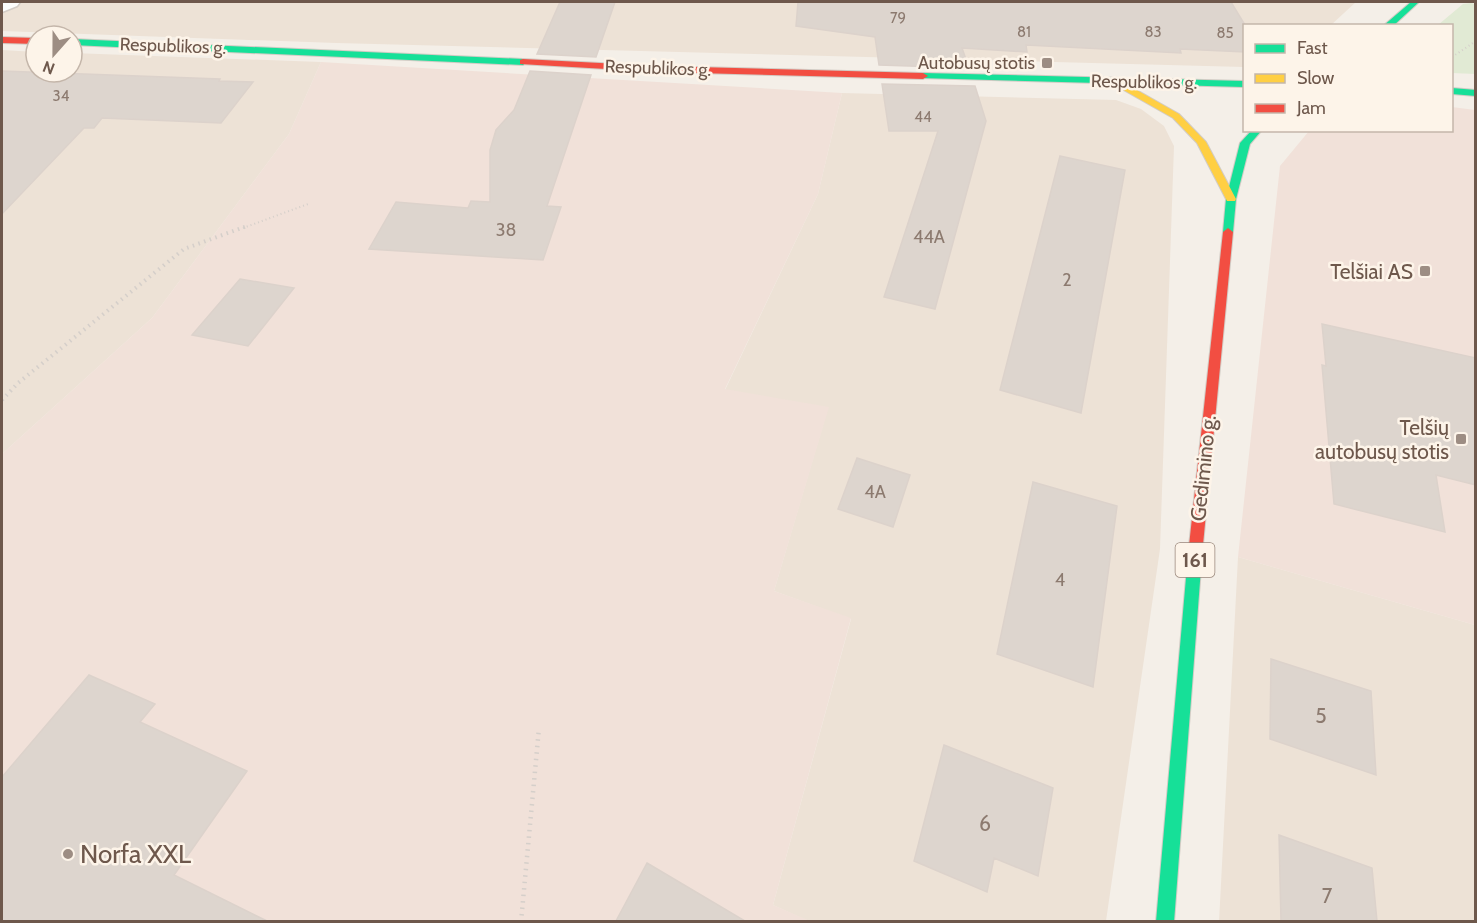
<svg xmlns="http://www.w3.org/2000/svg" width="1477" height="923" font-family="Cabin,sans-serif">
<style>
.residential{fill:#ede2d6}
.commercial{fill:#f1e1d9}
.green{fill:#e1ead4}
.building{fill:#ddd5ce;stroke:#dcd2cb;stroke-width:1.5}
.lines{fill:none;stroke-linecap:round;stroke-linejoin:round}
.street-casing{stroke:#d3ccc6;stroke-width:3}
.fast-casing{stroke:#d2ccc5;stroke-width:2}
.slow-casing{stroke:#d2ccc5;stroke-width:2}
.jam-casing{stroke:#d2ccc5;stroke-width:2}
.path-far2{stroke:#d5cfca;stroke-width:2;stroke-dasharray:1 3;stroke-linecap:butt}
.path-far1{stroke:#d5cfca;stroke-width:4;stroke-dasharray:1.5 4.5;stroke-linecap:butt}
.path{stroke:#d5cfca;stroke-width:4.5;stroke-dasharray:1.5 5;stroke-linecap:butt}
.street{fill:#fdfdfc;fill-rule:evenodd}
.fast{fill:#16e098;fill-rule:evenodd}
.slow{fill:#ffcf43;fill-rule:evenodd}
.jam{fill:#f24e42;fill-rule:evenodd}
.poi-dot{fill:#9d8d83;stroke:#fdf4e9;stroke-width:2}
.labels{text-anchor:middle;dominant-baseline:central;stroke-width:5;stroke-linejoin:round;paint-order:stroke}
.far-number-label{font-size:15px;fill:#8c7a6f}
.far-street-label{font-size:18px;fill:#6e584c;stroke:#fdf4e9}
.far-poi-label{font-size:18px;fill:#6e584c;stroke:#fdf4e9;text-anchor:end}
.number-label{font-size:18px;fill:#8c7a6f}
.shield{fill:#fdf4e9;stroke:#99877b;stroke-width:1.5}
.shield-label{font-size:20px;font-weight:bold;fill:#6e584c}
.poi-label{font-size:21px;fill:#6e584c;stroke:#fdf4e9;text-anchor:end}
.street-label{font-size:21px;fill:#6e584c;stroke:#fdf4e9}
.near-number-label{font-size:21px;fill:#8c7a6f}
.near-poi-label{font-size:26px;fill:#6e584c;stroke:#fdf4e9;text-anchor:start}
</style>
<rect width="100%" height="100%" fill="#f4efe8"/>
<path class="residential" d="M2,2H1356L1331,25L1244,26V67L336,43L2,31Z
M2,50L36,52V72H72V53L321,62L289,134L152,318L2,454Z
M842,93L1116,100L1141,109L1164,126L1174,146L1160,549L1106,921L810,922L773,905L851,619L774,591L828,408L725,390L818,194Z
M1238,557L1475,625V921L1219,922Z"/>
<path class="commercial" d="M321,62L842,93L818,194L725,389L829,407L774,591L851,618L773,905L810,921H2V454L152,318L289,134Z
M1452,107L1475,110V625L1238,557L1280,166L1309,131L1452,130Z"/>
<path class="green" d="M1471,3L1475,4V74L1452,73V26L1438,25L1463,4Z"/>
<path class="building" d="M560,2H615L596,57L537,54Z
M798,2H1231L1245,25V52L1180,49L1181,53L1026,45L1027,52L962,48L969,68L879,65L875,37L796,26Z
M2,71L220,79L219,81L253,82L221,123L102,118L94,128H84L2,214Z
M530,71L591,75L547,206L561,207L543,260L369,249L396,202L468,208L471,201L490,202V150L496,130L514,110Z
M882,84L975,86L986,121L935,309L884,297L938,131H889Z
M1060,156L1125,170L1081,413L1000,390Z
M240,279L294,288L248,346L192,335Z
M1322,324L1476,358V485L1436,475L1445,532L1334,504L1322,365L1326,366Z
M857,458L910,475L893,527L838,509Z
M1033,482L1117,506L1093,687L997,654Z
M1271,659L1371,691L1376,775L1270,739Z
M89,675L155,704L140,722L247,771L174,875L267,921H2V777Z
M944,745L1053,788L1038,876L994,858L987,892L914,861Z
M1279,835L1372,868L1377,921H1281Z
M647,863L745,921H616Z"/>
<g class="lines">
<defs>
<path id="street" d="M2,2H20L17,6L2,12Z"/>
<path id="fast" d="M1411,2H1419L1393,26H1383Z
M72,39L523,59L527,62L523,65L72,45Z
M923,73L1244,81V87L920,78L918,76Z
M1452,88L1476,90V96L1452,94Z
M1252,130H1262L1250,144L1236,199L1233,232L1228,236L1223,232L1226,199L1240,143Z
M1195,549L1200,550L1202,555L1174,922H1156L1188,555L1190,550Z"/>
<path id="slow" d="M1113,80H1119L1179,114L1206,142L1236,199L1235,201H1227L1197,143L1173,118L1113,84Z"/>
<path id="jam" d="M2,37L36,38V44L2,43Z
M523,59L658,66L923,73L928,76L923,79L658,72L520,64V60Z
M1228,228L1233,232L1202,555L1200,560L1195,561L1190,560L1188,555L1223,232Z"/>
</defs>
<use href="#street" class="street-casing"/>
<use href="#fast" class="fast-casing"/>
<use href="#slow" class="slow-casing"/>
<use href="#jam" class="jam-casing"/>
<path class="path-far2" d="M1452,57L1476,41
M243,228L308,204"/>
<path class="path-far1" d="M2,400L18,383L184,249L247,226"/>
<path class="path" d="M521,922L539,728"/>
<use href="#street" class="street"/>
<use href="#fast" class="fast"/>
<use href="#slow" class="slow"/>
<use href="#jam" class="jam"/>
</g>
<g class="poi-dot">
<rect x="1041" y="57" width="12" height="12" rx="3"/>
<rect x="1419" y="265" width="12" height="12" rx="3"/>
<rect x="1455" y="433" width="12" height="12" rx="3"/>
<circle cx="68" cy="854" r="6"/>
</g>
<g class="labels">
<g class="far-number-label">
<text x="898" y="18">79</text>
<text x="1024" y="32">81</text>
<text x="1153" y="32">83</text>
<text x="1225" y="33">85</text>
<text x="61" y="96">34</text>
<text x="923" y="117">44</text>
</g>
<g class="far-street-label">
<text transform="translate(173 46) rotate(2)">Respublikos g.</text>
<text transform="translate(658 68) rotate(2)">Respublikos g.</text>
<text transform="translate(1144 82) rotate(1)">Respublikos g.</text>
</g>
<g class="far-poi-label">
<text x="1035" y="63">Autobusų stotis</text>
</g>
<g class="number-label">
<text x="506" y="230">38</text>
<text x="929" y="237">44A</text>
<text x="1067" y="280">2</text>
<text x="875" y="492">4A</text>
<text x="1060" y="580">4</text>
</g>
<rect class="shield" x="1175.5" y="543" width="39" height="34" rx="4.5"/>
<g class="shield-label">
<text x="1195" y="560">161</text>
</g>
<g class="poi-label">
<text x="1413" y="271">Telšiai AS</text>
<text x="1449" y="427">Telšių<tspan x="1449" dy="24">autobusų stotis</tspan></text>
</g>
<g class="street-label">
<text transform="translate(1203 468) rotate(-84)">Gedimino g.</text>
</g>
<g class="near-number-label">
<text x="1321" y="715">5</text>
<text x="985" y="823">6</text>
<text x="1327" y="895">7</text>
</g>
<g class="near-poi-label">
<text x="80" y="854">Norfa XXL</text>
</g>
</g>
<rect width="1477" height="923" fill="none" stroke="#6e584c" stroke-width="6"/>
<rect x="1243" y="24" width="210" height="108" fill="#fdf4e9" stroke="#c4b6aa" stroke-width="1.5"/>
<rect x="1255" y="44" width="30" height="9" fill="#16e098" stroke="#c4b6aa" stroke-width="1.5"/>
<text x="1297" y="54" font-size="18" fill="#6e584c">Fast</text>
<rect x="1255" y="74" width="30" height="9" fill="#ffcf43" stroke="#c4b6aa" stroke-width="1.5"/>
<text x="1297" y="84" font-size="18" fill="#6e584c">Slow</text>
<rect x="1255" y="104" width="30" height="9" fill="#f24e42" stroke="#c4b6aa" stroke-width="1.5"/>
<text x="1297" y="114" font-size="18" fill="#6e584c">Jam</text>
<g transform="translate(54 54) rotate(201)"><circle r="28" fill="#fdf4e9" stroke="#c4b6aa" stroke-width="1.5"/>
<path d="M0-4.5L10 22L0 15L-10 22Z" fill="#9d8d83"/>
<text y="-9" font-size="16" font-weight="bold" text-anchor="middle" fill="#6e584c">N</text>
</g>
</svg>
